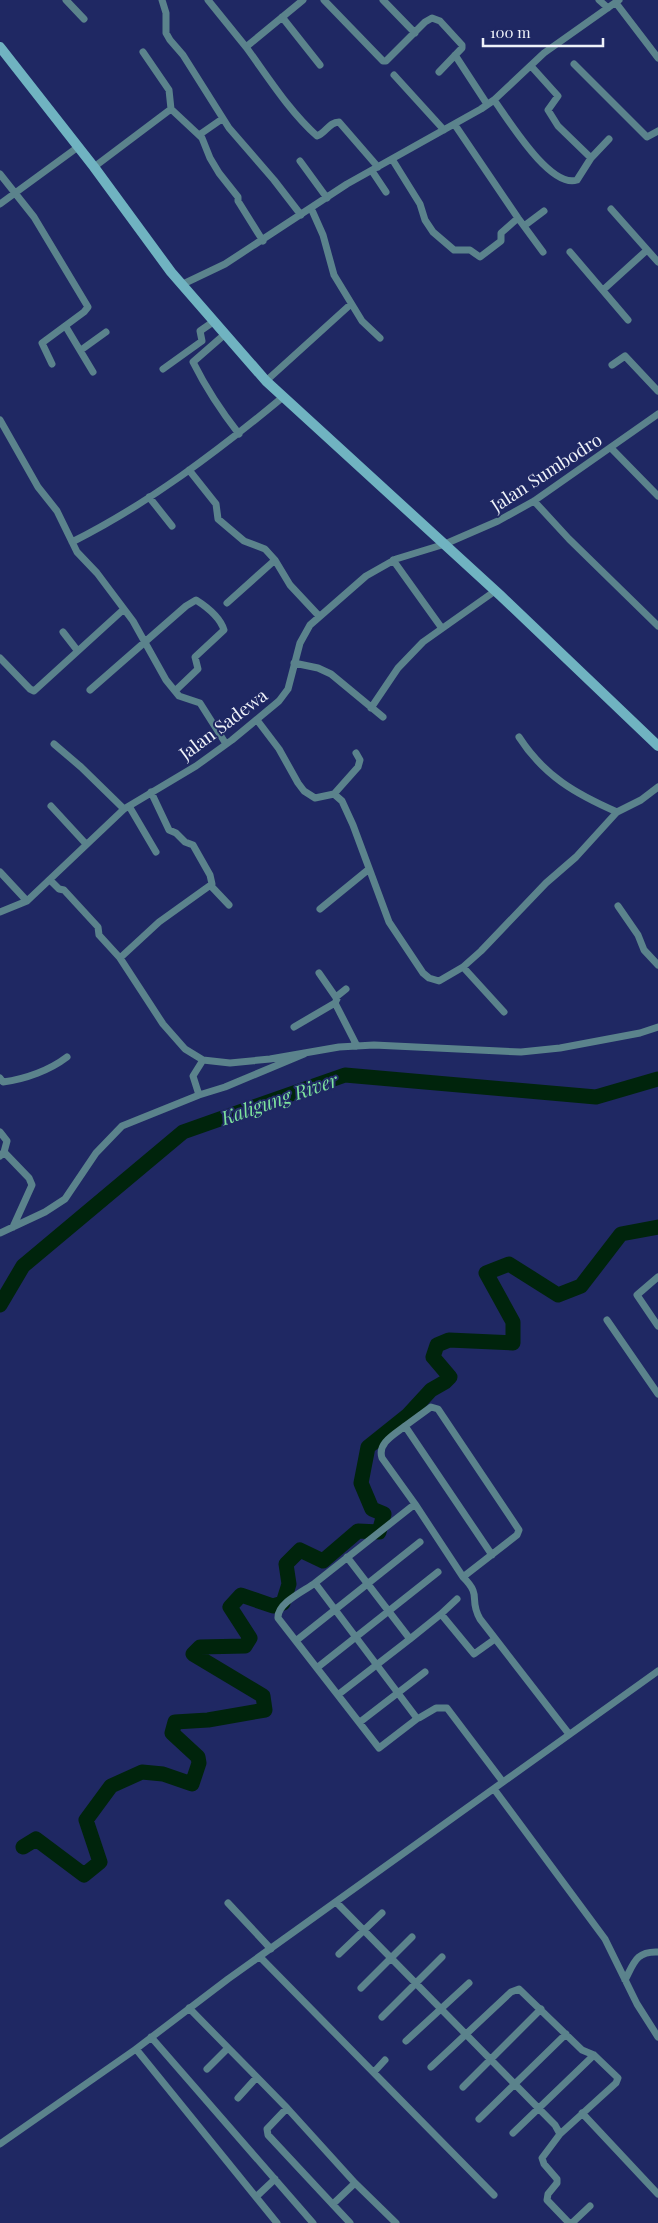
<svg xmlns="http://www.w3.org/2000/svg" width="658" height="2223" font-family="'Playfair Display',serif">
<style>
.lines{fill:none;stroke-linecap:round;stroke-linejoin:round}
.river{stroke:#00240c;stroke-width:15}
.minor{stroke:#5b838c;stroke-width:7}
.secondary{stroke:#70b3c1;stroke-width:10}
.labels{text-anchor:middle;dominant-baseline:central;stroke-width:4;stroke-linejoin:round;paint-order:stroke}
.street-label{font-size:18px;fill:#eff2f9;stroke:#1f2863}
.water-label{font-size:19px;font-style:italic;fill:#7de29d;stroke:#1f2863}
</style>
<rect width="100%" height="100%" fill="#1f2863"/>
<g class="lines">
<path class="river" d="M0,1305L23,1266L183,1132L345,1075L596,1097L658,1079
M23,1847L36,1839L84,1875L100,1862L86,1820L111,1786L142,1772L163,1774L192,1784L199,1763L198,1757L172,1733L175,1722L208,1720L265,1710L263,1696L193,1654L200,1647L245,1646L250,1638L230,1607L241,1595L273,1606L283,1603L289,1584L286,1564L300,1550L323,1561L358,1531L379,1532L384,1514L372,1509L361,1483L368,1447L408,1415L431,1390L445,1382L450,1377L433,1357L437,1345L449,1340L513,1343V1322L486,1273L509,1264L558,1295L581,1286L621,1234L658,1227"/>
<path class="minor" d="M66,0L84,19
M162,0L166,13V33L170,40L183,55L229,128L274,180L301,215
M208,0L246,47L303,0
M324,0L383,61H386L425,22L432,18L440,21L462,45V48L439,72
M383,0L415,33
M599,0L608,8
M616,3L658,58
M282,17L320,65
M246,47C268,77 289,111 317,136C326,133 329,122 339,122L378,167
M455,55L487,104
M574,64L647,137L658,131
M531,66L558,96L548,110L558,126L591,158
M394,75L444,130
M494,100C508,119 550,189 577,180L591,158L609,139
M171,109L202,138L210,158L219,173L238,197V201L263,241
M455,125L518,218L543,252
M199,135L222,119
M392,159L420,204L425,220L433,232L454,250H470L480,257L501,241V233L518,218
M300,161L327,198
M94,167L171,109L169,90L143,52
M372,171L386,192
M0,174L34,217L88,307L84,312L42,343L52,364
M0,204L78,147
M311,208L323,235L334,275L362,321L380,338
M611,209L658,262
M524,226L544,211
M570,252L628,320
M181,285L225,264L347,184L481,109L494,100L544,53L619,0
M603,290L647,250
M66,327L93,372
M224,335L193,362C206,388 221,411 239,434
M81,350L106,332
M612,365L625,356L658,391
M163,369L202,341L200,331L213,322
M266,381L351,304
M0,420L38,487L57,511L77,552L97,573L133,621L166,680L179,696L200,703L226,744
M611,448L658,496
M189,470L216,504L218,519L244,541L265,549L275,560L290,585L319,616
M149,497L172,526
M534,501L569,539L658,626
M72,542C148,504 218,451 283,397
M393,560L441,627
M227,603L275,560
M63,632L77,650
M0,658L30,689L34,691L124,609
M294,663L318,668L331,674L383,717
M90,690L186,606L196,600C207,607 220,617 224,630L195,657L198,669L175,691
M371,708L398,668L423,642L495,591
M257,720L279,749L298,783L304,791L315,798L334,794L342,801L353,825L389,922L423,973L429,978L439,981L463,967L481,951L546,883L576,857L617,812L641,800L658,787
M519,737C544,776 576,794 617,812
M54,744L81,767L124,809
M334,794L358,767L360,760L356,753
M51,806L86,844
M129,806L156,852
M0,872L27,901
M50,880L59,889L64,890L98,927L99,935L120,958L163,1024L185,1049L203,1060L230,1063L270,1059L339,1047L374,1045L521,1052L560,1048L640,1033L658,1027
M211,886L229,905
M618,906L638,935L644,950L658,965
M320,909L369,869
M0,912L27,901L124,809L196,766L232,740L279,701L288,689L300,643L310,625L366,576L396,559L445,544L498,521L534,501L658,414
M120,958L159,922L212,884L210,875L193,845L185,842L176,833L169,830L151,792
M463,967L504,1012
M319,973L337,999L335,1003
M336,997L346,989
M294,1027L335,1003L357,1046
M0,1078L3,1082C26,1079 50,1070 67,1057
M199,1095L225,1087L304,1054
M0,1132L7,1141L4,1152L0,1156
M4,1152L29,1178L32,1185L13,1227
M0,1233L45,1212L65,1199L96,1153L122,1126L199,1095L193,1076L203,1060
M658,1277L637,1295L658,1326
M607,1320L658,1394
M405,1426C395,1434 377,1443 382,1458L415,1504L463,1577C483,1597 468,1598 480,1619L569,1734
M415,1504L315,1583L416,1717L419,1718L436,1708H447L503,1782
M463,1577L517,1535L519,1530L438,1409L431,1407L405,1426L492,1555
M315,1583C304,1591 277,1603 278,1618L379,1748L418,1718
M441,1614L457,1599
M410,1639L441,1614L474,1654L495,1639
M297,1640L420,1542
M318,1667L438,1572
M339,1694L410,1639L347,1557
M360,1722L425,1672
M494,1789L605,1939L637,2004L658,2037
M336,1902L555,2125L560,2134L542,2158L544,2164L557,2179V2183L548,2194L547,2200L569,2223
M228,1903L271,1949
M339,1954L382,1913
M260,1957L494,2195
M625,1980C634,1963 636,1951 658,1952
M361,1988L412,1937
M189,2008L287,2108L355,2183L396,2223
M382,2017L442,1957
M151,2037L313,2223
M406,2041L469,1983
M136,2049L277,2223
M431,2067L511,1992L519,1989L582,2050L594,2055L618,2078L616,2083L560,2134
M207,2069L227,2049
M374,2072L385,2060
M463,2087L541,2009
M238,2098L256,2078
M287,2108L267,2129L268,2135L350,2223
M582,2113L658,2194
M479,2119L566,2034
M513,2133L594,2055
M0,2144L136,2049L228,1979L658,1671
M256,2197L275,2179
M333,2204L355,2183
M572,2223L590,2206"/>
<path class="secondary" d="M0,47L94,167L171,272L266,381L501,596L658,746"/>
</g>
<g class="labels">
<g class="street-label">
<text transform="translate(546 472) rotate(-33)">Jalan Sumbodro</text>
<text transform="translate(223 724) rotate(-37)">Jalan Sadewa</text>
</g>
<g class="water-label">
<text transform="translate(279 1098) rotate(-19)">Kaligung River</text>
</g>
</g>
<path d="M483 38v8h120v-8" fill="none" stroke="#eff2f9" stroke-width="2.5"/>
<text x="490" y="38" font-size="15" fill="#eff2f9" stroke="#1f2863" stroke-width="4" paint-order="stroke">100 m</text>
</svg>
